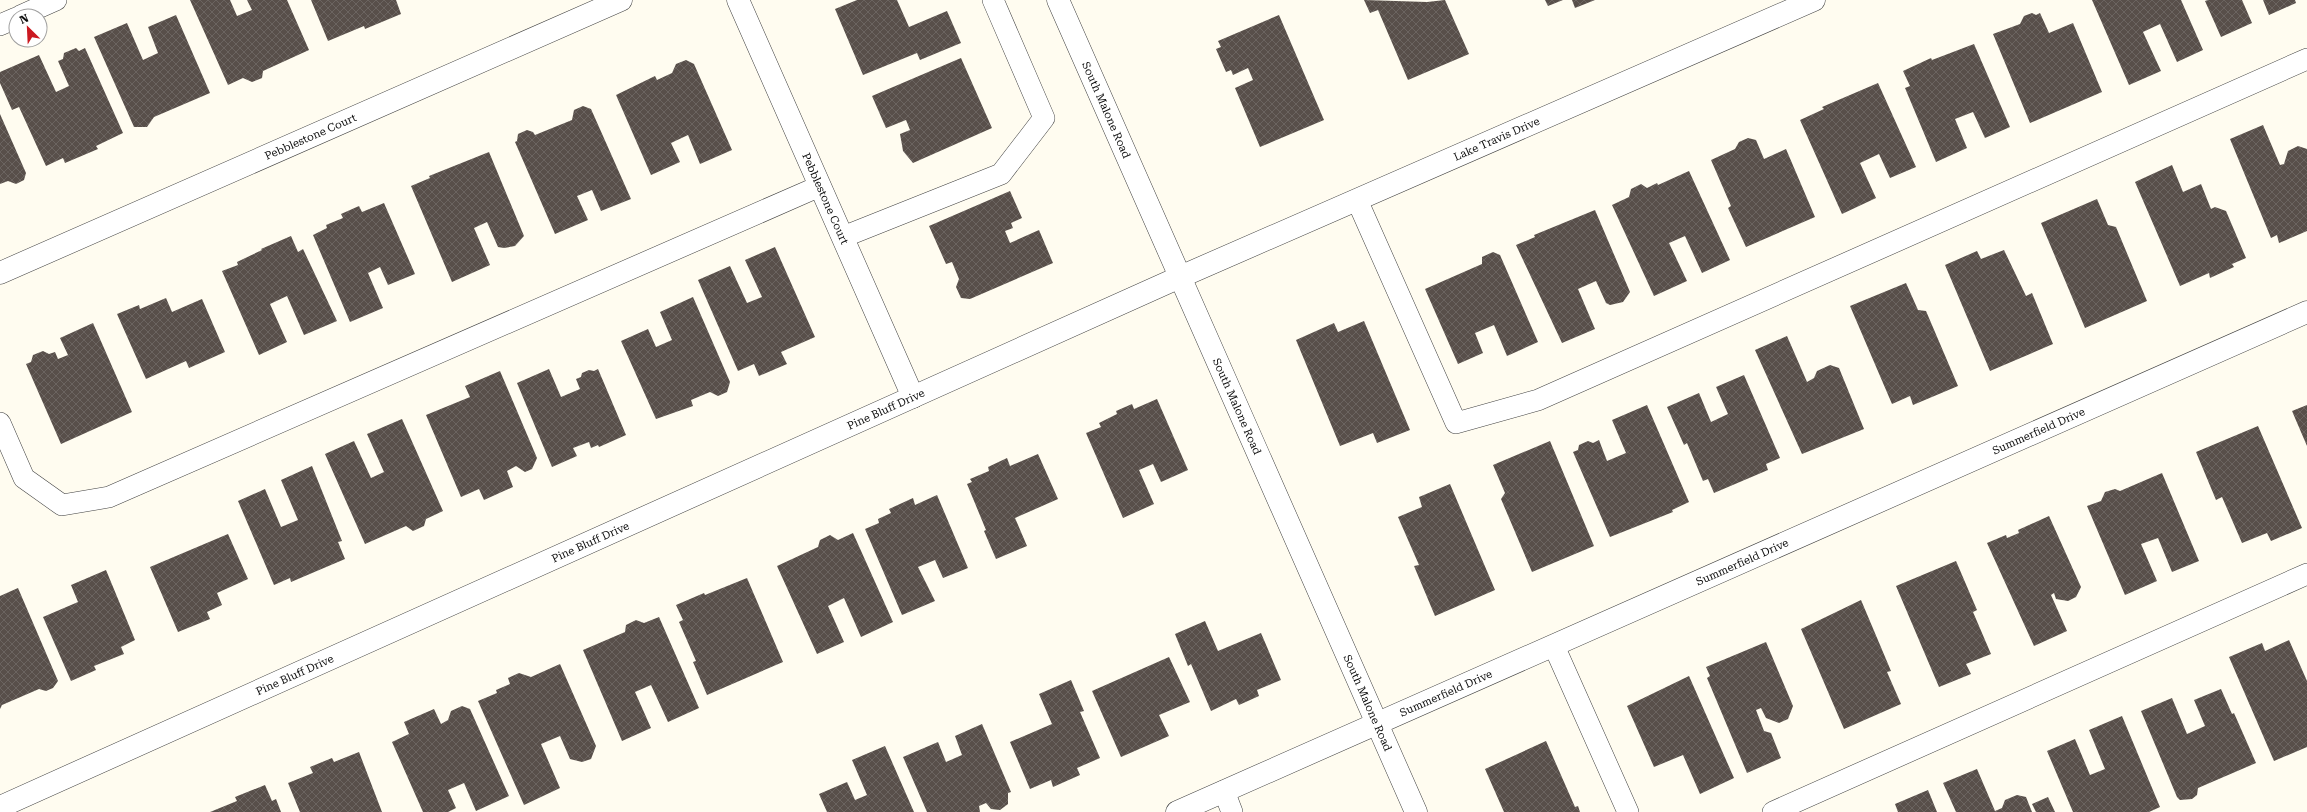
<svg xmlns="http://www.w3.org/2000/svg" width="2307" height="812" font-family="'Roboto Serif',serif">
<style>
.building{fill:url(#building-cross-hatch)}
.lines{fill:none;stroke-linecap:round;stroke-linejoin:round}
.service-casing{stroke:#414141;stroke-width:22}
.minor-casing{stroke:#414141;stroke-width:23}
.tertiary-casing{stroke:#414141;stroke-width:23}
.service{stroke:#fff;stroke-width:21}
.minor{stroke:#fff;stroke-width:22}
.tertiary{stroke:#fff;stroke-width:22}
.labels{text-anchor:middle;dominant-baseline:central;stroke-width:4;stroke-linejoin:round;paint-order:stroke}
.street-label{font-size:11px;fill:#0e0e0e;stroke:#fff}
</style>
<defs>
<pattern id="building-cross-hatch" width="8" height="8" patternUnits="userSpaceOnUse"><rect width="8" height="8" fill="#584f4a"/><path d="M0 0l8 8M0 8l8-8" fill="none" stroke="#6b6460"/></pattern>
</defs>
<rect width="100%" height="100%" fill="#fffcf0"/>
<path class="building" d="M190,0H230L237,16L252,10L247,0H287L309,50L263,71L262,78L252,82L243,78L228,85Z
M311,0H396L401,14L365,29L364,26L328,41Z
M857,0H897L909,27L947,11L961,43L920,60L917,53L863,75L835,9Z
M1364,0L1427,2L1445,0L1469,54L1408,80L1378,10L1370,13Z
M1545,0H1563L1548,6Z
M1572,0H1595L1575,8Z
M2092,0H2181L2203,50L2177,62L2160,24L2143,32L2161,71L2129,85Z
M2208,0H2242L2252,23L2221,37L2205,1Z
M2263,0H2295L2296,3L2269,15Z
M2032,13L2036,15L2040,13L2049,33L2073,23L2102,92L2030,123L1993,34L2020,24L2024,16Z
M176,15L210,93L154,117L147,127H134L94,37L127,23L143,60L158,53L148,27Z
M1279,15L1324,120L1260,147L1235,88L1253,80L1248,68L1233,75L1231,70L1226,72L1216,49L1221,47L1218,41Z
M1974,44L2010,127L1985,138L1973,112L1955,119L1967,148L1936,162L1905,88L1910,86L1903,71L1931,58L1932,60Z
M76,48L79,51L85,48L123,133L96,146L98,149L65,163L63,158L46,166L19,107L12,110L0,83V72L39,55L56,92L69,86L58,61L63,59L64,53Z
M961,58L992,128L913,163L903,151L902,145L900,134L910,130L906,120L886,128L872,96Z
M686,60L694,64L732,150L700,164L688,135L671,143L680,162L651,175L616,95L655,76L657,80L672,73L676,64Z
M1878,83L1916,167L1890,178L1879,154L1860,163L1876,198L1842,214L1800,120L1824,109L1822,107Z
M583,106L591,109L631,199L601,211L592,190L577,196L588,220L555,234L515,142L517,141L518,134L527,130L533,132L535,135L572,120L574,110Z
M0,114L26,173L24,180L16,184L8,181L0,184Z
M2263,125L2280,165L2284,164L2288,151L2298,146L2307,149V231L2279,243L2277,235L2271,238L2230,139Z
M1748,138L1756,140L1764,159L1786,149L1815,217L1746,247L1728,208L1731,206L1711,160L1735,149L1739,142Z
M489,152L524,236L515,246L504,248L498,247L487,222L474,228L490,265L452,282L411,186L430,178L429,176Z
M2172,165L2183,192L2201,184L2211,209L2215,207L2226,211L2246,258L2232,264L2234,267L2210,278L2209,273L2180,286L2135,182Z
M1689,171L1730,260L1702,273L1685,236L1669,243L1687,281L1654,296L1612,205L1629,197L1631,189L1641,184L1647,188L1657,183L1658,185Z
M1010,191L1022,218L1011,223L1013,228L1005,231L1010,243L1039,230L1053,263L970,299L961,298L956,287L959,279L952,262L946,264L929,226Z
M2097,199L2108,225L2116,227L2147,301L2085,328L2041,223Z
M384,203L415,274L388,285L380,267L368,273L383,308L350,322L313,235L327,228L326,225L343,218L341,214L359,206L362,212Z
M1595,210L1630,292L1623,302L1610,305L1606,303L1596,281L1578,289L1595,329L1562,343L1516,245L1535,237L1534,235Z
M291,236L298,252L303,249L337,321L304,335L287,296L270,304L287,342L259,355L222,271L238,265L237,262L262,250L261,249Z
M775,247L815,337L781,352L787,364L759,376L754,364L738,371L698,280L730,266L747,303L762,297L745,260Z
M2004,250L2026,296L2032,293L2053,344L1990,371L1945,265L1977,251L1981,259Z
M1493,252L1500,255L1538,342L1507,356L1494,325L1475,333L1483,353L1458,364L1425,289L1482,264V257Z
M1906,283L1918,310L1926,311L1958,386L1913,405L1910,396L1892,404L1850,306Z
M693,297L730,382L727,392L718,396L710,392L691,400L693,406L656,419L621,341L648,329L656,347L672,340L660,312Z
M166,298L172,312L202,299L225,352L189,368L186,361L146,379L117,314L139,305L140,309Z
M1364,321L1410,430L1377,443L1373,433L1340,446L1296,340L1334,323L1338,332Z
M93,323L132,412L61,444L26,364L31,362L33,355L43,351L49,354L55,352L58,359L68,355L60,338Z
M1787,336L1807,382L1814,378L1817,371L1830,365L1839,368L1864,429L1802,454L1755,350Z
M549,369L561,397L580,389L576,379L581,377L582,373L589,370L594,371L598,369L626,435L599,447L598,445L591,448L589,442L573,448L577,456L552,467L517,383Z
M500,371L537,458L532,469L525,472L516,466L507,471L513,487L484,500L479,489L461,497L426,415L470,397L465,386Z
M1744,375L1780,458L1766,464L1768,470L1714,493L1708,479L1703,481L1687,443L1684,445L1667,407L1699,393L1711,422L1728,414L1716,387Z
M1157,399L1188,470L1161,482L1153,464L1139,470L1154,504L1123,518L1086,433L1101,427L1099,423L1117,414L1116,411L1132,404L1134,409Z
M1647,405L1689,502L1672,510L1673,512L1610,537L1573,452L1578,450L1579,445L1588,441L1593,443L1599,440L1607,461L1626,453L1612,420Z
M2307,405V446L2292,411Z
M402,419L443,511L426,519L424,526L413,531L406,526L365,544L325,454L354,441L371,478L384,472L367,434Z
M2258,426L2302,528L2271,541L2267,533L2242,543L2222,497L2216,500L2196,452Z
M1550,441L1594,546L1532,572L1501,499L1505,493L1493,465Z
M1038,454L1058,499L1015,518L1027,546L996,559L984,531L986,530L967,484L972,482L970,479L989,471L988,467L1007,458L1010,466Z
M312,466L342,541L338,542L345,559L291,582L290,578L274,585L238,501L265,489L281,527L298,520L281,480Z
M2162,473L2199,561L2172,572L2158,538L2141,544L2157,581L2125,595L2087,506L2101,501L2105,492L2115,489L2120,491Z
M1450,484L1495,590L1435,616L1414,566L1419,565L1398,517L1422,507L1419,497Z
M937,495L968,568L943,578L935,560L918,567L935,601L902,615L865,529L879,523L878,519L891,513L889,509L913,498L915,505Z
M2049,516L2081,587L2076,597L2068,601L2056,599L2054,593L2051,595L2067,631L2034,646L1987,543L2006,535L2007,538L2019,533L2018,530Z
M853,533L893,622L861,637L844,598L828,606L844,642L817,654L777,566L818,547L820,540L830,535L838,540Z
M228,534L248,579L217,593L222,605L207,612L210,619L178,632L150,567Z
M1956,561L1977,610L1973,612L1991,654L1966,664L1971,674L1939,687L1896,586Z
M106,570L135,640L121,647L124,654L94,666L96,670L71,681L43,617L78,602L71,585Z
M747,578L783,662L707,695L693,662L696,661L679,622L683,620L676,605L704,593L705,595Z
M18,588L58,681L53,688L46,691L39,689L2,705L0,709V596Z
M1861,600L1891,671L1887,672L1901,704L1844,729L1801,629Z
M659,617L699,708L668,722L651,685L635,692L651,728L622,741L583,650L625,632L626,625L636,620L644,623Z
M1205,621L1218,651L1261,633L1281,680L1257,690L1259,696L1239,705L1236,699L1211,711L1191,664L1188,666L1175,634Z
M2289,640L2307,681V747L2274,761L2229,657L2262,643L2265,651Z
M1766,642L1793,706L1788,719L1779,723L1766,718L1761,708L1756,710L1764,731L1771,733L1781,758L1747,773L1707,678L1710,676L1706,667Z
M1169,657L1190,702L1159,715L1169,736L1121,757L1092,691Z
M560,664L596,746L591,759L582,762L570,759L560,736L541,744L560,788L524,805L478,701L497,693L496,690L510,684L508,678L519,673L531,677Z
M1689,676L1734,778L1700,794L1683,755L1654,767L1627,706Z
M1071,680L1084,711L1080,712L1100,758L1077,768L1080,775L1053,787L1051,780L1030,789L1010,742L1052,724L1039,694Z
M2221,689L2232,714L2234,713L2256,763L2198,788L2197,795L2192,799L2180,800L2177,797L2141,711L2172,698L2187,734L2205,726L2194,700Z
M462,706L470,709L509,796L476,811L464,783L448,790L456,808L448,812H423L392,742L409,734L404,722L434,709L441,724L448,720L451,711Z
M2122,716L2160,807L2149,812H2073L2047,751L2075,739L2090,775L2105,769L2089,730Z
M982,724L1011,792L1008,793V804L1000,810L991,809L986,803L979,806L980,812H927L903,757L938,742L946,762L962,755L955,736Z
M1546,741L1575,807L1578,806L1580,812H1504L1485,769Z
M885,746L914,812H827L819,794L847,782L855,800L867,795L852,760Z
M359,752L382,812H300L288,783L313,773L310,767L332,758L334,762Z
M1977,769L1995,811L2002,808L2005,800L2017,795L2026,797L2032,812H1956L1943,783Z
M265,785L272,801L276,799L281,812H210L237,801L235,797Z
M1928,790L1937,812H1898L1895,804Z
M2048,797L2055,812H2036L2032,804Z"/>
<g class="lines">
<defs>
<path id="service" d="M20,16L56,0
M0,25L16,18
M1357,200L1456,423L1538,400L2307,59
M843,237L1001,174L1044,118L993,0
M0,423L24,478L62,505L109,497L820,186
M1554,646L1628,812
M1224,791L1232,812
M1773,812L2307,574"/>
<g id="minor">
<path id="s1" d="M738,0L913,397"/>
<path id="s2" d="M0,273L621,0"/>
<path id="s3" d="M1177,812L2307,312"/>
</g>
<g id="tertiary">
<path id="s4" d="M1058,0L1416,812"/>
<path id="s5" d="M0,807L1180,277L1814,0"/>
</g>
</defs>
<use href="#service" class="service-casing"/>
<use href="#minor" class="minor-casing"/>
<use href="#tertiary" class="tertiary-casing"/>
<use href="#service" class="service"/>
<use href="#minor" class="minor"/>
<use href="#tertiary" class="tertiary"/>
</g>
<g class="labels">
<g class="street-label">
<text stroke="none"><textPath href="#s4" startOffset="120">South Malone Road</textPath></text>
<text stroke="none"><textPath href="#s2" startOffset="339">Pebblestone Court</textPath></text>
<text stroke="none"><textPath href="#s5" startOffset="1639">Lake Travis Drive</textPath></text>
<text stroke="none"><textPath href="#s1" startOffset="217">Pebblestone Court</textPath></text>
<text stroke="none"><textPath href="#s4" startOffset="444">South Malone Road</textPath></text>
<text stroke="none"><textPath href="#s5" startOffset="971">Pine Bluff Drive</textPath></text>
<text stroke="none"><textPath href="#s3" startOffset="942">Summerfield Drive</textPath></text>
<text stroke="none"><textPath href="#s5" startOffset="647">Pine Bluff Drive</textPath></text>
<text stroke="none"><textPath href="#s3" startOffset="618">Summerfield Drive</textPath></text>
<text stroke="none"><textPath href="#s5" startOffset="323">Pine Bluff Drive</textPath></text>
<text stroke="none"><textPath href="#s3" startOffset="294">Summerfield Drive</textPath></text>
<text stroke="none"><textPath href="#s4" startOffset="768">South Malone Road</textPath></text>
</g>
</g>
<g transform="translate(28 28) rotate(336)"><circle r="19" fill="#ffffff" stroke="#9f9f9f"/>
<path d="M0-3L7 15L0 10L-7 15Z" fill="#cb1921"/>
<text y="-6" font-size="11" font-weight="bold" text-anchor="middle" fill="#0e0e0e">N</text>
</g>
</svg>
